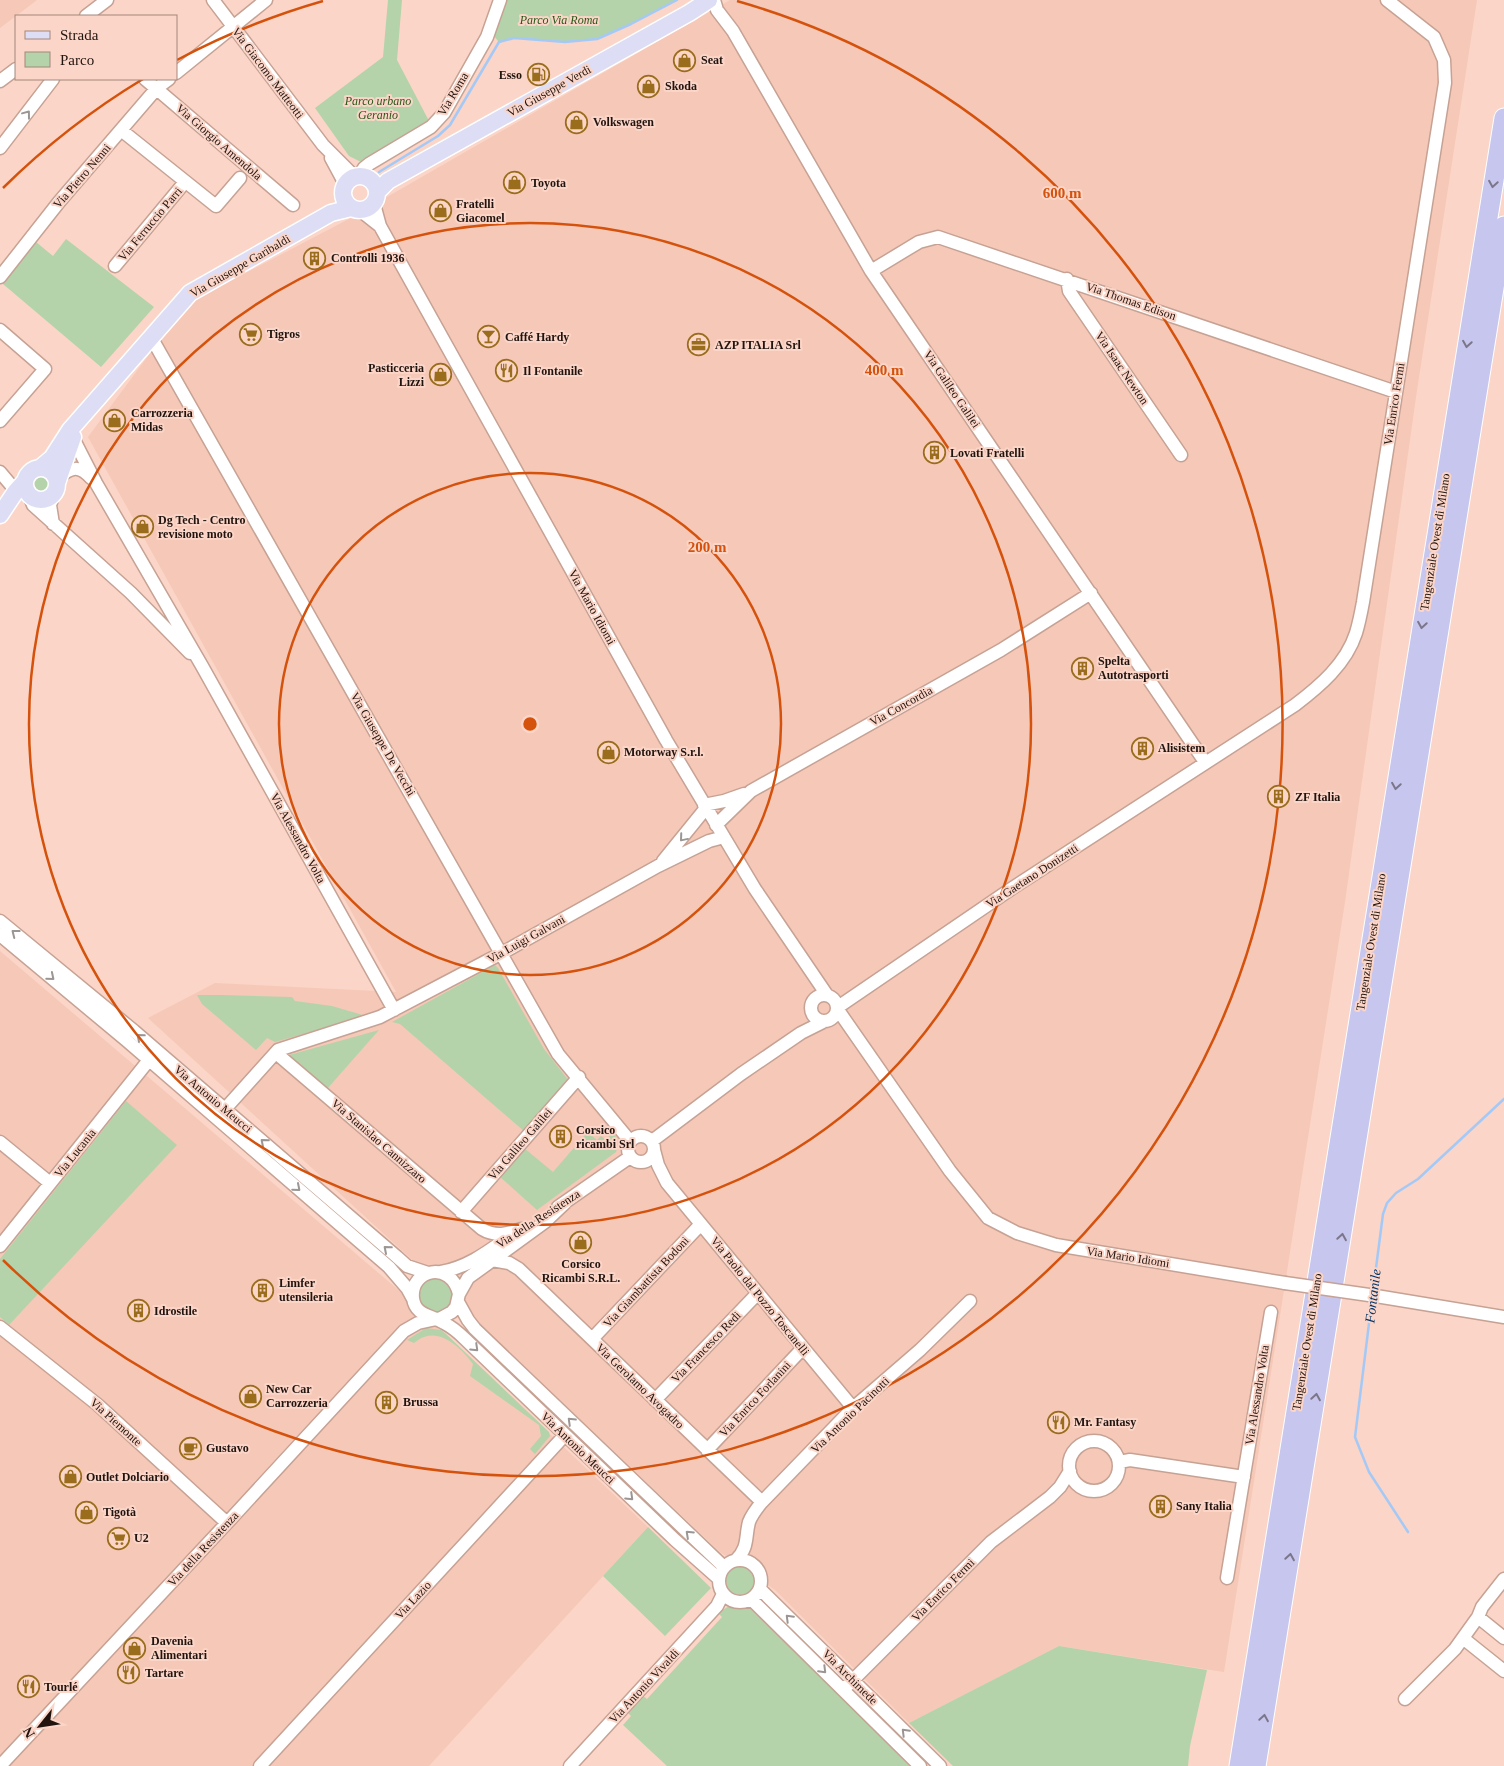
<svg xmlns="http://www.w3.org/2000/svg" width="1504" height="1766" font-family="Georgia,serif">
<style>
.built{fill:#f6c8b8}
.green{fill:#b4d3aa}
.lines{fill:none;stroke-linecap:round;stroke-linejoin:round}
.stream{stroke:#a5c9f6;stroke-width:2.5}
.minor-casing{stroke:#c6a294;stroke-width:15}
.major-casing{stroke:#fff;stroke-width:19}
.highway-casing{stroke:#fff;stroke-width:21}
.minor{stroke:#fff;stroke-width:12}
.major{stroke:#ddddf5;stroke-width:16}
.highway{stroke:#c7c6ee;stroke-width:19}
.minor-bridge-casing{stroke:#c6a294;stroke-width:15;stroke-linecap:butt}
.minor-bridge{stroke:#fff;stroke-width:12}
.oneway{stroke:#9b9593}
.oneway2{stroke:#7c768a}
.ring{fill:none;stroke:#d4520c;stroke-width:2.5}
.labels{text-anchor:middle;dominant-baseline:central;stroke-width:4;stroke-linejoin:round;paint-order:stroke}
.park-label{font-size:12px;font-style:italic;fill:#285517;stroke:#fbd5c7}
.poi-label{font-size:12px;font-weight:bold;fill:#21140f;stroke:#fbd5c7;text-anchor:start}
.street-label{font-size:12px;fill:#21140f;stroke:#fbd5c7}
.water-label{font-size:14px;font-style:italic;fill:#003266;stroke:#fbd5c7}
.centre{fill:#d4520c;stroke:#fbd5c7;stroke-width:2.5}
.ring-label{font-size:15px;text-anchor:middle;font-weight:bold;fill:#d4520c;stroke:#fbd5c7;stroke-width:4;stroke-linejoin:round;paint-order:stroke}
</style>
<rect width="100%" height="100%" fill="#fbd5c7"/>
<path class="built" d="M0,0H37L0,28Z
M730,0H1477L1416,397L1345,902L1224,1672L1059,1646L909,1723L775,1590L720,1552L408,1256L148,1018L215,983L396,992L88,437L162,337L194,300L347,220Z
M0,951L395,1287L648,1527L429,1766H0Z"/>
<path class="green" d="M388,0H402L397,60L429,121L361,162L349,156L315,108L383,57Z
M505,0H677L631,24L597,39L565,42L514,38L499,42L492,34Z
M66,239L154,307L101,367L3,284L36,242L53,256Z
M30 484a10 10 0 1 1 20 0a10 10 0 1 1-20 0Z
M495,965L498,968L544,1049L569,1081L525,1132L400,1024L392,1022Z
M197,995H222L292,997L295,1001L332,1006L366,1016L275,1042L267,1038L256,1050L202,1004Z
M379,1030L327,1089L288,1056L289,1055Z
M126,1101L177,1145L9,1325L0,1317V1259Z
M592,1127L596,1131L592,1136L597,1140L601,1136L606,1140L613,1132C618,1139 619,1144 616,1152L537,1210L499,1176L524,1148L553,1172Z
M418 1296a17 17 0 1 1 34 0a17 17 0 1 1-34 0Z
M426,1328L441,1330L445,1333L549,1432L550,1436L535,1454L530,1449L541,1436L539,1425L470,1376L473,1364C463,1350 443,1330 424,1337C420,1338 417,1341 414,1343L407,1340Z
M648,1527L711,1588L665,1636L603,1576Z
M726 1581a14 14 0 1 1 28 0a14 14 0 1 1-28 0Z
M729,1606H750L912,1766H667L623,1725L631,1716L627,1712L642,1695L647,1699L722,1617L718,1613Z
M1059,1646L1207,1670L1190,1746L1188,1766H953L909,1723Z"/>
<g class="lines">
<path class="stream" d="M379,172L438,136L450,125L499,42L514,38L565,42L597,39L631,24L677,0
M1373,1291L1383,1214L1387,1203L1396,1193L1418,1179L1504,1099
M1372,1299L1355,1437L1369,1472L1408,1532"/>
<defs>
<path id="minor" d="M213,0L323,145L355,177
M714,0L717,10L733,31L871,271L1205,762
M86,16L107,0
M176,73L266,0
M145,79L293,205
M0,81L16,69
M121,130L216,206L240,178
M0,148L53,79
M331,158L345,184
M359,176L364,168L369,164L431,127L444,113L487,37L500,0
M374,204L380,226L666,740L755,889L827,995
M361,211L380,226
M115,266L185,182
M871,271L919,242L938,237L1396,392
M0,277L59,202L157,88L169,79
M1067,279L1069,291L1181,455
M0,330L45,369L0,421
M151,337L558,1054L630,1141
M73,438L96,483L202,666L394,1010
M0,472L16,491L24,492
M59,477C72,467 79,465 91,478
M30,497L33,505L131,593L190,653
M53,524L50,505L54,494
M704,805L724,801L744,794
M716,825L751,791L1001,650L1091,593
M663,861L706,808
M0,921L134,1031L397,1257L407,1266L428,1273
M0,935L126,1040L389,1267L407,1288L413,1299
M811 1008a13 13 0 1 1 26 0a13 13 0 1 1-26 0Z
M838,1007L1014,887L1295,705C1320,686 1346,664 1356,633C1359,623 1361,613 1363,602L1445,83L1444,60L1434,37L1387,0
M838,1010L950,1171L988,1218L1017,1233L1056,1245L1285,1283
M276,1053L482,1229C495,1237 508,1234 521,1229
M225,1109L278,1050L380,1017L502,953L658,866L709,841L724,837
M628 1149a13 13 0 1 1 26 0a13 13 0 1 1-26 0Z
M652,1141L741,1074L801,1033L823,1022
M0,1142L50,1183
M654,1150L658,1165L667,1183L853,1408
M558,1207L630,1157
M461,1212L579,1077
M0,1246L149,1060
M492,1260L509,1263L519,1269L762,1502
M441,1272C469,1267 490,1250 513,1234
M459,1294C451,1260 410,1269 413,1298C415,1316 432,1315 444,1323C452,1327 459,1333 465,1339L675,1540L719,1579
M1376,1296L1504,1317
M458,1302L468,1320L475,1329L724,1567
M0,1327L98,1405L227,1523
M592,1339L701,1224
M655,1400L758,1293
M1069 1466a25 25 0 1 1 50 0a25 25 0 1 1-50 0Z
M707,1450L803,1348
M1119,1462L1130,1460L1244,1477
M719 1581a21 21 0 1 1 42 0a21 21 0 1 1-42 0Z
M736,1560C749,1547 745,1537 749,1522C752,1514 757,1508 762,1502L853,1408L920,1350L970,1301
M1227,1578L1271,1312
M760,1589L940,1766
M751,1599L920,1766
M1478,1617L1504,1638
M1464,1639L1504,1671
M843,1690L991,1542L1050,1497L1060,1487L1070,1471
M1405,1699L1455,1649L1478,1617L1482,1607L1504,1579
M0,1766L227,1523L404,1331L418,1323L441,1318L452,1312L456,1307L459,1294L468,1278L545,1222L565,1203
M260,1766L565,1435
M570,1766L717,1606L723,1594"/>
<path id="major" d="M343 193a17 17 0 1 1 34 0a17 17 0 1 1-34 0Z
M377,192L388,181L689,13L709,0
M25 484a16 16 0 1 1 32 0a16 16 0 1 1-32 0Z
M40,468L52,458L70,430L190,293L331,213L351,208
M57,483L73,437
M0,515L16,491L25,481"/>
<path id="highway" d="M1239,1766L1504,118
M1256,1766L1504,226"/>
</defs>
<use href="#minor" class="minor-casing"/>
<use href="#major" class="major-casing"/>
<use href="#highway" class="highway-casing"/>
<use href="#minor" class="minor"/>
<use href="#major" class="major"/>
<use href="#highway" class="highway"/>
<defs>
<path id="minor-bridge" d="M1285,1283L1376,1296"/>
</defs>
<use href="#minor-bridge" class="minor-bridge-casing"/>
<use href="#minor-bridge" class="minor-bridge"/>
</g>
<defs><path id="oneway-chevron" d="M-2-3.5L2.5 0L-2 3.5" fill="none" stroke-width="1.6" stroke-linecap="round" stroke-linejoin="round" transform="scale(1.25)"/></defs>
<g class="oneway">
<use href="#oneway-chevron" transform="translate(27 114) rotate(-53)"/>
<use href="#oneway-chevron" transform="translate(683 838) rotate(130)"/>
<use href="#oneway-chevron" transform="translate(15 933) rotate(-142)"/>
<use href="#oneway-chevron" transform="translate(51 977) rotate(40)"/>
<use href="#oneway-chevron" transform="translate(140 1037) rotate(-139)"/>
<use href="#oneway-chevron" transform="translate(264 1142) rotate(-139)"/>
<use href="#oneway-chevron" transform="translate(297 1188) rotate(41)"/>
<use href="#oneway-chevron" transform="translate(387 1249) rotate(-139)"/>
<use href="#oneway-chevron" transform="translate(475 1348) rotate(44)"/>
<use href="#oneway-chevron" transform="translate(571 1421) rotate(-136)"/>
<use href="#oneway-chevron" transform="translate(630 1497) rotate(44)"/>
<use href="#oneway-chevron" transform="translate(689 1534) rotate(-137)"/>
<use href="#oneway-chevron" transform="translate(789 1618) rotate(-135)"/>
<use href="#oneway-chevron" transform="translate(823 1670) rotate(45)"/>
<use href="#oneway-chevron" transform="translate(905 1732) rotate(-135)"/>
</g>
<g class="oneway2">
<use href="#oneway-chevron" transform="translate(1493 184) rotate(99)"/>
<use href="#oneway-chevron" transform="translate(1467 344) rotate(99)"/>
<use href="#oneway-chevron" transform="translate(1422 625) rotate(99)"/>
<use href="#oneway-chevron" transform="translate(1396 786) rotate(99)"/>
<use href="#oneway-chevron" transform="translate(1342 1237) rotate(-81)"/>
<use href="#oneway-chevron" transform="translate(1316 1397) rotate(-81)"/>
<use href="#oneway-chevron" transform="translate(1290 1557) rotate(-81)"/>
<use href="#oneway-chevron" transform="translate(1264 1718) rotate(-81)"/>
</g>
<g class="ring">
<circle cx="530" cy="724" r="251"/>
<circle cx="530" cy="724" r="501"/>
<path d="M3 188A752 752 0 0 1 143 79M177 60A752 752 0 0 1 323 1M737 1A752 752 0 1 1 3 1260"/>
</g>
<defs>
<symbol id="shop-ring" viewBox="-11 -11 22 22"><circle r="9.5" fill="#fbd5c7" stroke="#996d1c" stroke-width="1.5"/><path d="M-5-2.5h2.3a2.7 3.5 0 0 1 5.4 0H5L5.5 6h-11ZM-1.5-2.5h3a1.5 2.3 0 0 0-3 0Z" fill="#996d1c"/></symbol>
<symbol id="fuel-ring" viewBox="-11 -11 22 22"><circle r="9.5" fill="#fbd5c7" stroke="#996d1c" stroke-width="1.5"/><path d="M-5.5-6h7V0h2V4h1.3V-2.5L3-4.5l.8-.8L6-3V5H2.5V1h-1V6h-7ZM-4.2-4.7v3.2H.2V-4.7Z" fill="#996d1c"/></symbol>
<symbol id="building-ring" viewBox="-11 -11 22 22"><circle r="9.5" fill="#fbd5c7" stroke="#996d1c" stroke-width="1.5"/><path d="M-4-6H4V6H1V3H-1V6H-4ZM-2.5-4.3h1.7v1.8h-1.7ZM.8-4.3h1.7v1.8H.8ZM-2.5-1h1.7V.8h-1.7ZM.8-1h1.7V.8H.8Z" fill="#996d1c"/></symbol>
<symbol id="supermarket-ring" viewBox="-11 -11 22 22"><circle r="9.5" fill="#fbd5c7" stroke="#996d1c" stroke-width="1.5"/><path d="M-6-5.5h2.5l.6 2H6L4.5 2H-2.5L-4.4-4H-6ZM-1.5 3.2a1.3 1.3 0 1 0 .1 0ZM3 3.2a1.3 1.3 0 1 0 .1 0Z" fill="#996d1c"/></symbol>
<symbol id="bar-ring" viewBox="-11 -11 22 22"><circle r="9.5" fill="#fbd5c7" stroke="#996d1c" stroke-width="1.5"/><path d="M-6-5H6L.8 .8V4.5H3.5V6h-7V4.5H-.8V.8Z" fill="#996d1c"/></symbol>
<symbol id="office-ring" viewBox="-11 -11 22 22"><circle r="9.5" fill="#fbd5c7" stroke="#996d1c" stroke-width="1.5"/><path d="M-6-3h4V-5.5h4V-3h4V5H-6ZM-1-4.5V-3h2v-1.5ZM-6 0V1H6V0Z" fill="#996d1c"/></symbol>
<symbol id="restaurant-ring" viewBox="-11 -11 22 22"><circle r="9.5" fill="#fbd5c7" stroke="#996d1c" stroke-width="1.5"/><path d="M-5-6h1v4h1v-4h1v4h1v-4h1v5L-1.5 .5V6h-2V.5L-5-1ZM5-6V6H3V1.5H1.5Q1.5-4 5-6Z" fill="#996d1c"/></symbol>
<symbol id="cafe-ring" viewBox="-11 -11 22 22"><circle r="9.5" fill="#fbd5c7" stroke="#996d1c" stroke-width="1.5"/><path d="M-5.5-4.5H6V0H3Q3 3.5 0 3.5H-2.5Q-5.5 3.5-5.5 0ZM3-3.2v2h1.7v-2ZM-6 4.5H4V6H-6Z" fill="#996d1c"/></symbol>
</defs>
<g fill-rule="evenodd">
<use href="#shop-ring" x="672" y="48" width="25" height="25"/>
<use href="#fuel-ring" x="526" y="62" width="25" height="25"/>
<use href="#shop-ring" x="636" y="74" width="25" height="25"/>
<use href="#shop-ring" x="564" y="110" width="25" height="25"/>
<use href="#shop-ring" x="502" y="170" width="25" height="25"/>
<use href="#shop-ring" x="428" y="198" width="25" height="25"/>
<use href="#building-ring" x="302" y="246" width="25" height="25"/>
<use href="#supermarket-ring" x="238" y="322" width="25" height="25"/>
<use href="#bar-ring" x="476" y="324" width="25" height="25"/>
<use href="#office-ring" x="686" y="332" width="25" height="25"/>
<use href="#restaurant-ring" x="494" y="358" width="25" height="25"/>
<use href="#shop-ring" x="428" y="362" width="25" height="25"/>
<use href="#shop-ring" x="102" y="408" width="25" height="25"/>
<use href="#building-ring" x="922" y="440" width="25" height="25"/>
<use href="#shop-ring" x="130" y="514" width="25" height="25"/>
<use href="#building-ring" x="1070" y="656" width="25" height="25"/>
<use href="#building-ring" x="1130" y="736" width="25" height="25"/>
<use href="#shop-ring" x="596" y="740" width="25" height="25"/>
<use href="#building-ring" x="1266" y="784" width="25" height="25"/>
<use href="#building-ring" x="548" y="1124" width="25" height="25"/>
<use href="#shop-ring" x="568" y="1230" width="25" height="25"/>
<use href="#building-ring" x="250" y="1278" width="25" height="25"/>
<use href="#building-ring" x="126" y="1298" width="25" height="25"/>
<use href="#shop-ring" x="238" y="1384" width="25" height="25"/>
<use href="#building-ring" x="374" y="1390" width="25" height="25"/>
<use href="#restaurant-ring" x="1046" y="1410" width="25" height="25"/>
<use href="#cafe-ring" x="178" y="1436" width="25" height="25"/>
<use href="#shop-ring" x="58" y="1464" width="25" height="25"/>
<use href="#building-ring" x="1148" y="1494" width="25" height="25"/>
<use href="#shop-ring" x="74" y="1500" width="25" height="25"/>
<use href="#supermarket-ring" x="106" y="1526" width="25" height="25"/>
<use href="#shop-ring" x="122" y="1636" width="25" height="25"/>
<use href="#restaurant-ring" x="116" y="1660" width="25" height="25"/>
<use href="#restaurant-ring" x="16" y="1674" width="25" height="25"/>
</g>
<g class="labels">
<g class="park-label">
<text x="559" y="20">Parco Via Roma</text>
<text x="378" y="101">Parco urbano<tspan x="378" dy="14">Geranio</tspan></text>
</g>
<g class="poi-label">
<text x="701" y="60">Seat</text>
<text x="522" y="75" text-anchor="end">Esso</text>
<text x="665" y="86">Skoda</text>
<text x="593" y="122">Volkswagen</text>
<text x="531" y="183">Toyota</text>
<text x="456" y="204">Fratelli<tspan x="456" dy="14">Giacomel</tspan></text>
<text x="331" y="258">Controlli 1936</text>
<text x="267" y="334">Tigros</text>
<text x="505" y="337">Caffé Hardy</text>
<text x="715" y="345">AZP ITALIA Srl</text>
<text x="424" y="368" text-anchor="end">Pasticceria<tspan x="424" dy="14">Lizzi</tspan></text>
<text x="523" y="371">Il Fontanile</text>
<text x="131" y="413">Carrozzeria<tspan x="131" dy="14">Midas</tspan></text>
<text x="950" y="453">Lovati Fratelli</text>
<text x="158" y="520">Dg Tech - Centro<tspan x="158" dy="14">revisione moto</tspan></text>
<text x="1098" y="661">Spelta<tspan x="1098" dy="14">Autotrasporti</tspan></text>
<text x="1158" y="748">Alisistem</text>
<text x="624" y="752">Motorway S.r.l.</text>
<text x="1295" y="797">ZF Italia</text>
<text x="576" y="1130">Corsico<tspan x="576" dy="14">ricambi Srl</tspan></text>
<text x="581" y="1264" text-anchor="middle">Corsico<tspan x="581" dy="14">Ricambi S.R.L.</tspan></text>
<text x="279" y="1283">Limfer<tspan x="279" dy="14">utensileria</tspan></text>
<text x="154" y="1311">Idrostile</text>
<text x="266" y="1389">New Car<tspan x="266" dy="14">Carrozzeria</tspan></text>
<text x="403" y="1402">Brussa</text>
<text x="1074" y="1422">Mr. Fantasy</text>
<text x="206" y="1448">Gustavo</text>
<text x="86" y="1477">Outlet Dolciario</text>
<text x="1176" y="1506">Sany Italia</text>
<text x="103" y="1512">Tigotà</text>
<text x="134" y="1538">U2</text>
<text x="151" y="1641">Davenia<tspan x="151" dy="14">Alimentari</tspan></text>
<text x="145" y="1673">Tartare</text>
<text x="44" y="1687">Tourlé</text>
</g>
<g class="street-label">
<text transform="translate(268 73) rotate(53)">Via Giacomo Matteotti</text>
<text transform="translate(549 91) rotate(-29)">Via Giuseppe Verdi</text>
<text transform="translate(453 94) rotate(-59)">Via Roma</text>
<text transform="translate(219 142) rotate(41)">Via Giorgio Amendola</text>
<text transform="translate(82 176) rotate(-49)">Via Pietro Nenni</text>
<text transform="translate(150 224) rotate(-50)">Via Ferruccio Parri</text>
<text transform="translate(240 266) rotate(-30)">Via Giuseppe Garibaldi</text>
<text transform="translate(1131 301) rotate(19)">Via Thomas Edison</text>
<text transform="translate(1122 368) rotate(56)">Via Isaac Newton</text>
<text transform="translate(952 389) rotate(56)">Via Galileo Galilei</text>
<text transform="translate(1394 404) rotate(-81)">Via Enrico Fermi</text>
<text transform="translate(1435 542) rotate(-81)">Tangenziale Ovest di Milano</text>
<text transform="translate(592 607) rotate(61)">Via Mario Idiomi</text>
<text transform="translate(901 706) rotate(-29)">Via Concordia</text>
<text transform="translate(383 744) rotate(60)">Via Giuseppe De Vecchi</text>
<text transform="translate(298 838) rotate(61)">Via Alessandro Volta</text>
<text transform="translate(1032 876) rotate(-33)">Via Gaetano Donizetti</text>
<text transform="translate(526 939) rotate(-29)">Via Luigi Galvani</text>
<text transform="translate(1371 942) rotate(-81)">Tangenziale Ovest di Milano</text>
<text transform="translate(213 1099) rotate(40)">Via Antonio Meucci</text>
<text transform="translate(379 1141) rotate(41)">Via Stanislao Cannizzaro</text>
<text transform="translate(520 1144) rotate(-49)">Via Galileo Galilei</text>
<text transform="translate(75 1153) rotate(-51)">Via Lucania</text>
<text transform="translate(538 1219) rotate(-33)">Via della Resistenza</text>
<text transform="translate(1128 1257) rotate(9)">Via Mario Idiomi</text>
<text transform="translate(646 1282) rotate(-47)">Via Giambattista Bodoni</text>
<text transform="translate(760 1296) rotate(51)">Via Paolo dal Pozzo Toscanelli</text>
<text transform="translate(1307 1342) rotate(-81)">Tangenziale Ovest di Milano</text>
<text transform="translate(706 1347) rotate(-46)">Via Francesco Redi</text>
<text transform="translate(640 1386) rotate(44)">Via Gerolamo Avogadro</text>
<text transform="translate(1257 1395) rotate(-81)">Via Alessandro Volta</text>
<text transform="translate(755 1399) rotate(-47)">Via Enrico Forlanini</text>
<text transform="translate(850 1415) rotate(-44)">Via Antonio Pacinotti</text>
<text transform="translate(116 1422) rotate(42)">Via Piemonte</text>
<text transform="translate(578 1448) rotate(44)">Via Antonio Meucci</text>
<text transform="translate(203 1549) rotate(-47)">Via della Resistenza</text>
<text transform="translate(943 1590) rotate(-45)">Via Enrico Fermi</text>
<text transform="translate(413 1600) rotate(-47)">Via Lazio</text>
<text transform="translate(850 1677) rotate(45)">Via Archimede</text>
<text transform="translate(644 1686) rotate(-47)">Via Antonio Vivaldi</text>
</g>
<g class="water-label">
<text transform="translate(1373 1296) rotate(-83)">Fontanile</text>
</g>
</g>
<circle cx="530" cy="724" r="8" class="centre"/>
<g class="ring-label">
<text x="1062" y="198">600 m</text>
<text x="884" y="375">400 m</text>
<text x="707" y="552">200 m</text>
</g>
<rect x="15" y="15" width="162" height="65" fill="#fbd5c7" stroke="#a4887d"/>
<rect x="25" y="31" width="25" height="8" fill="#ddddf5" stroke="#a4887d"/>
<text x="60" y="40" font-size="15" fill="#21140f">Strada</text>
<rect x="25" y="52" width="25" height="15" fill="#b4d3aa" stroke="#a4887d"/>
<text x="60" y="65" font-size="15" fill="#21140f">Parco</text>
<g transform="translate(40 1726) rotate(240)" stroke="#fbd5c7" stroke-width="4" paint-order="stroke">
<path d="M0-4L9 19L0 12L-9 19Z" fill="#21140f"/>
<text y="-8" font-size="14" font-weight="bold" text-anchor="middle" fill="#21140f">N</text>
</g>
</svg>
